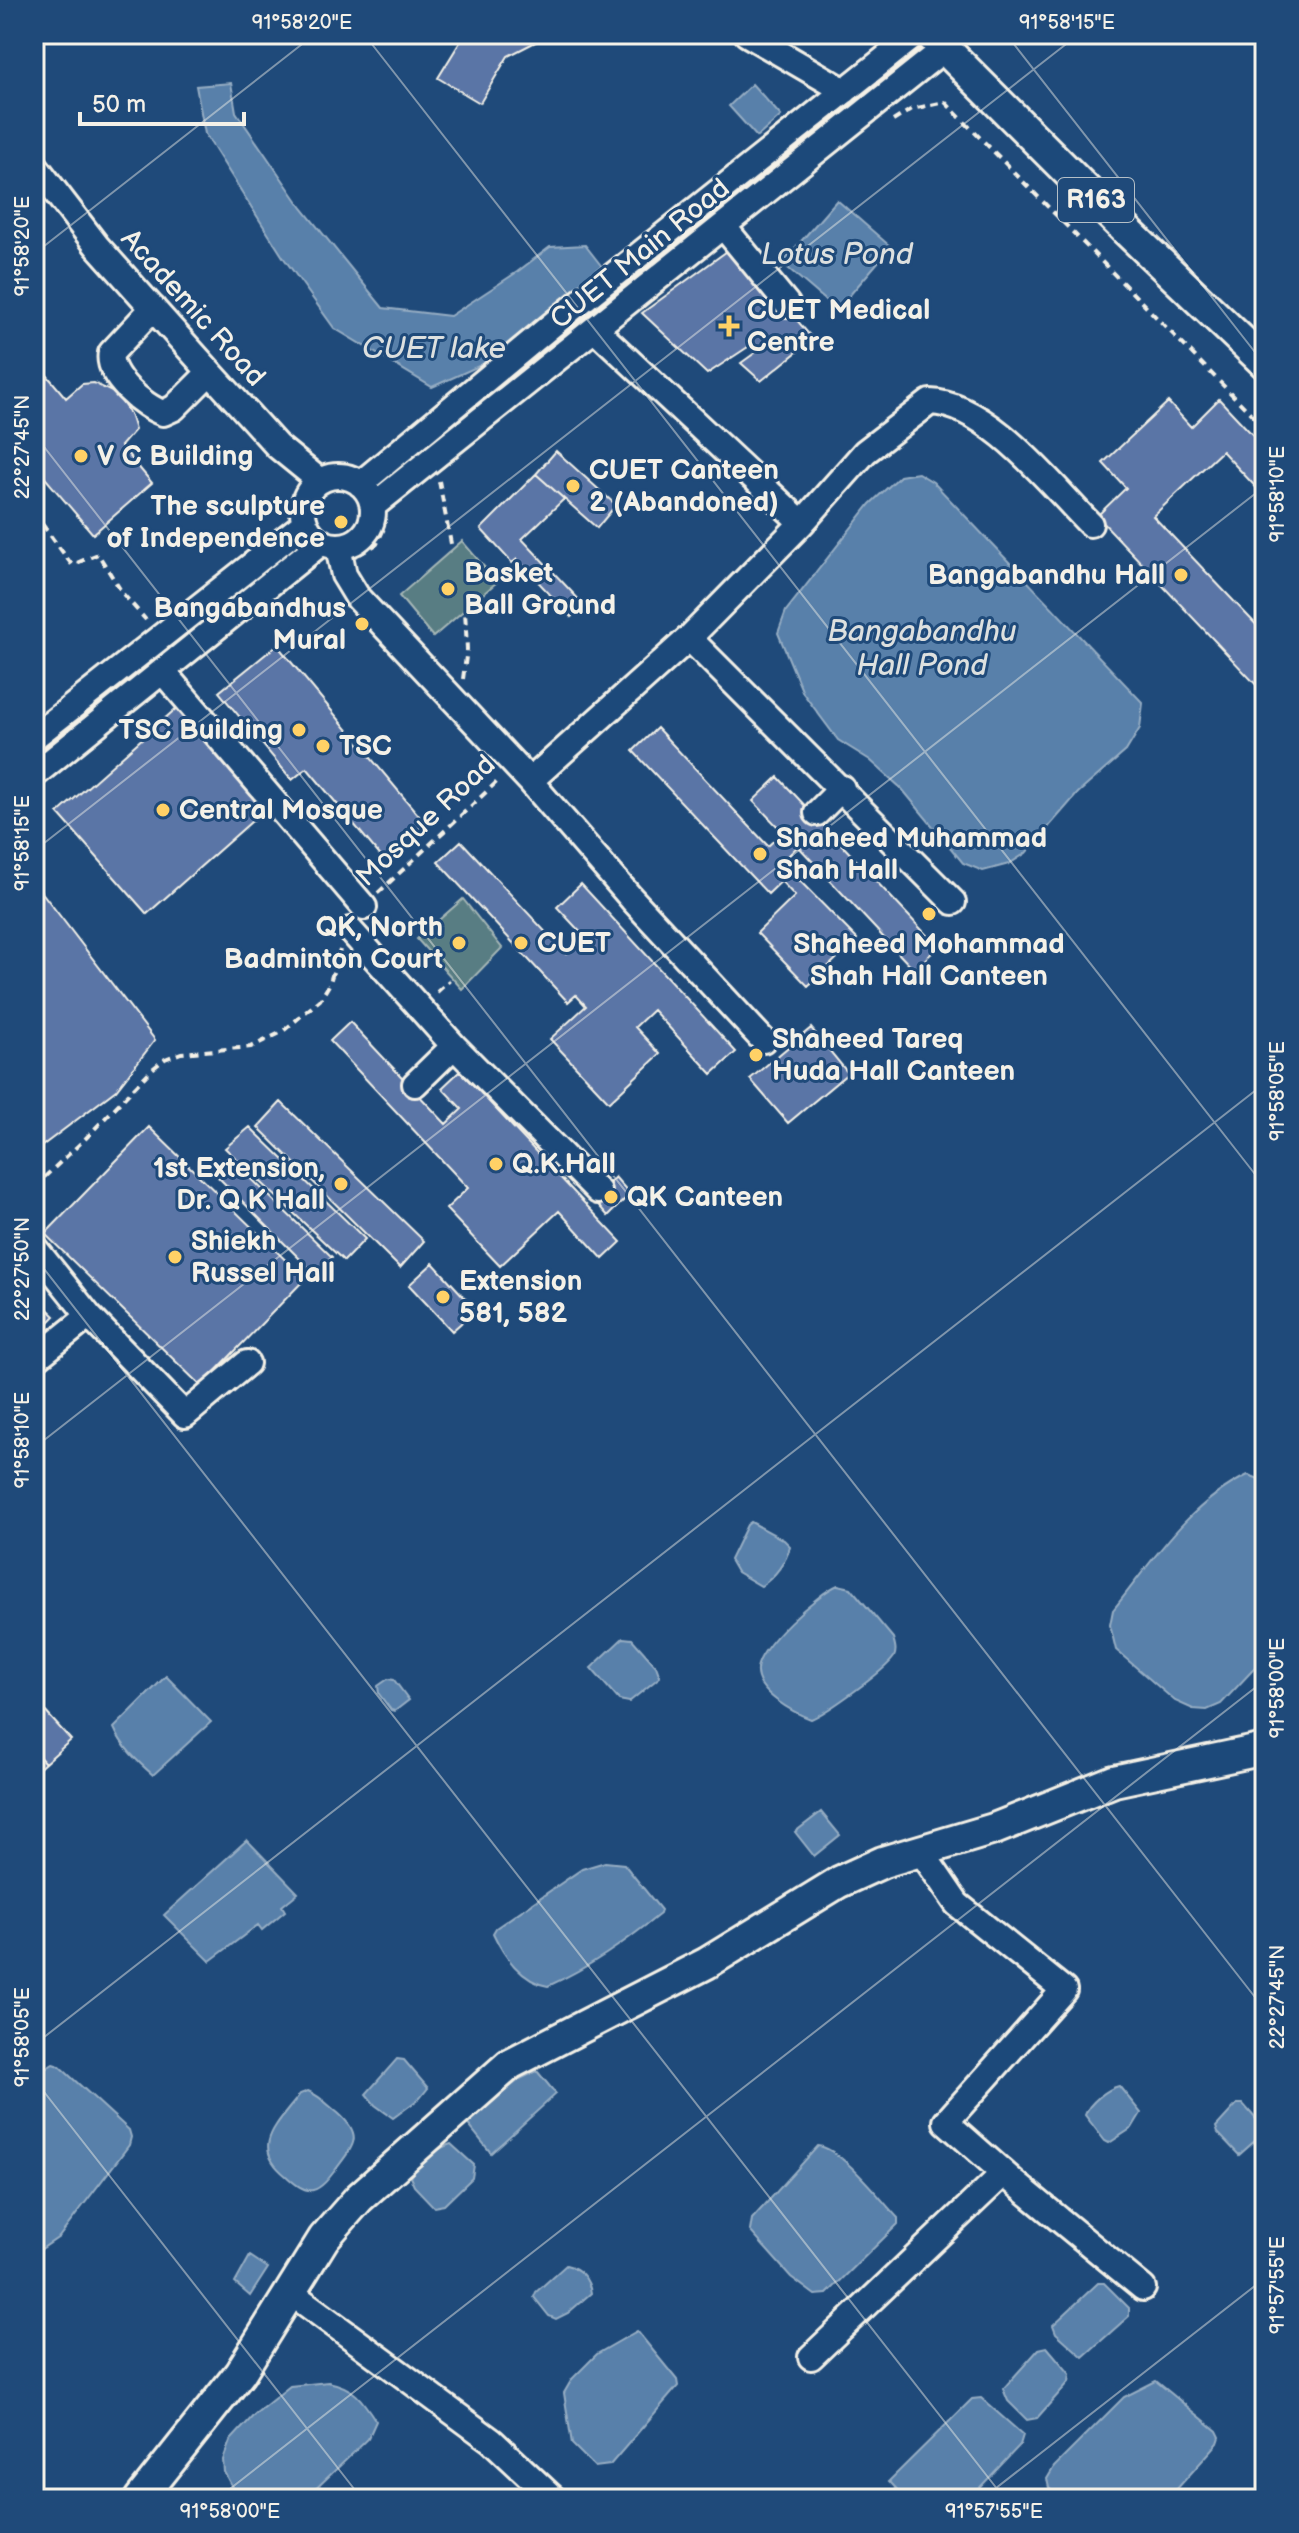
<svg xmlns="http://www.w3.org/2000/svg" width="1299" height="2533" font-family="'Balsamiq Sans',sans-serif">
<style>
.green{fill:#587d83;stroke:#a6b7b6;stroke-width:2}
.water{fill:#5880aa;stroke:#96adc3;stroke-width:2}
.building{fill:#5a75a6;stroke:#f4f1e8;stroke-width:2}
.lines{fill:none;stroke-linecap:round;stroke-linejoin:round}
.minor-casing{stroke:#f4f1e8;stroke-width:30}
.major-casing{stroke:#f4f1e8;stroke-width:36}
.path{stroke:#f4f1e8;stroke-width:4;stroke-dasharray:8 6;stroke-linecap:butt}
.minor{stroke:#1f4a7a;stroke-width:24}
.major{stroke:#1f4a7a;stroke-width:30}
.ticks{fill:none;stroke:#f4f1e8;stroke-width:2;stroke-opacity:0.45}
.poi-dot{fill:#ffd166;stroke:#1f4a7a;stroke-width:3}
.labels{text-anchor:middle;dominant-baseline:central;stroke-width:6;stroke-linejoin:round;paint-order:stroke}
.shield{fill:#1f4a7a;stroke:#b4bfc7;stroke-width:2}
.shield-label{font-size:26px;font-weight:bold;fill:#f4f1e8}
.street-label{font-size:28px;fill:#f4f1e8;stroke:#1f4a7a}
.poi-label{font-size:28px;font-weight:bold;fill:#f4f1e8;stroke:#1f4a7a;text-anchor:start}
.water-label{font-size:30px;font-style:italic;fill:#dde0df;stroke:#1f4a7a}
.neatline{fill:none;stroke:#f4f1e8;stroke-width:3}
.ticks-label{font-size:20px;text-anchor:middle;fill:#f4f1e8}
</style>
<rect width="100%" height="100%" fill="#1f4a7a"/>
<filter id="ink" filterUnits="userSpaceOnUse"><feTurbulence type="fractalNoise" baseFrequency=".0125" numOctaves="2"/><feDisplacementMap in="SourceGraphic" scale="16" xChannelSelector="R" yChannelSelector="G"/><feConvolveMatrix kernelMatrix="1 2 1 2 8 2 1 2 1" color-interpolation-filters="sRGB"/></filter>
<g filter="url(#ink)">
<path class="green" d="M462,541L497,582L433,637L399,596Z
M463,899L502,948L462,989L417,939Z"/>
<path class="water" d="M231,83L236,112L302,208L383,308L450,316L517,272L550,247L585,245L603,268L490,361L432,387L334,328L283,257L205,134L196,86Z
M752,84L781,116L757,137L729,106Z
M837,200L891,247L837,310L782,263Z
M918,473L933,482L1143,703L1140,728L1126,751L1078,793L1026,853L1009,864L983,871L963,863L902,789L870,760L838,740L803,693L778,633L786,611L870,504L900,476Z
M1248,1475L1265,1481V1657L1221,1704L1207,1710L1193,1709L1175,1701L1116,1650L1110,1625L1113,1610C1153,1560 1189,1503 1248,1475Z
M751,1522L784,1540L790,1546C787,1561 774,1578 761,1586L737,1572L730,1560L747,1525Z
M838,1585L851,1588L893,1638C895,1645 897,1651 894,1657C885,1671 826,1713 811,1719C794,1713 755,1692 757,1670C758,1647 818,1593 838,1585Z
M623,1638L632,1639L656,1666L660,1677L629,1702L619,1700L591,1668Z
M166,1676L211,1722L153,1775C138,1762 122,1747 114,1728Z
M388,1679L394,1680L409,1700L395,1711L391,1710L379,1694L378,1686Z
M821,1812L840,1835L814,1856L795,1832Z
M247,1840L298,1893L282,1906L285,1911L262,1930L258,1925L210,1961L164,1915Z
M605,1862L624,1864L661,1910L660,1914C624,1943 590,1967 548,1986C522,1982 503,1955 493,1933L496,1928L582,1869Z
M397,2059L404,2060L428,2088L420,2098L393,2118L375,2105L366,2094Z
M53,2064L59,2066L129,2130L131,2137L129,2145L59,2237L34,2254V2080L42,2071Z
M537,2071L556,2094L491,2153L466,2122L520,2079Z
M1119,2086L1141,2113L1132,2128L1109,2143L1105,2141L1085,2115C1089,2103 1107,2089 1119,2086Z
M308,2091C320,2096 328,2105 338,2113C364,2136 354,2145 336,2169C330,2177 322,2188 313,2190C303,2192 293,2182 286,2176C248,2146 279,2123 300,2094Z
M1237,2104H1243L1264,2128L1257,2139L1239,2155L1218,2133L1216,2127Z
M451,2144L474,2165L472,2178L444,2205L434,2207L414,2186L410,2177C418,2163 435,2149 451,2144Z
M818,2146C841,2148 881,2200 898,2218V2224L827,2294L815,2295L791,2277L750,2231L752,2219Z
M250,2256L268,2268L250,2296L235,2283Z
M566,2265C580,2268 589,2279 591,2293L568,2313L556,2319L549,2316L534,2297L536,2292Z
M1098,2283H1104L1129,2308V2316L1083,2357L1056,2333L1053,2325Z
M637,2331L677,2380L678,2386L610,2465L595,2467L572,2444L564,2393L572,2379L597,2354Z
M1047,2347L1070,2374L1069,2382L1037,2418L1027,2420L1008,2401L1003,2389L1039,2349Z
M1156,2381L1217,2431L1220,2437L1218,2443L1168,2499H1059L1049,2488L1047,2479L1054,2467L1124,2397Z
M328,2382C354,2387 362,2399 376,2421L368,2439L305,2499H245L232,2487L224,2472L223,2460L230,2441L255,2414L290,2386Z
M981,2398L1023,2435L1020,2445L969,2499H906L889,2481L972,2399Z"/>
<path class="building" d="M465,34H551L508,56L480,103L438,78Z
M734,246L813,339L761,381L741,363L759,350L754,343L707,374L642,313Z
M46,374L66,398L82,384L94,383L116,394L130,414L135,430L121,446L152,483L93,534L34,465V384Z
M1219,399L1265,448V497L1222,451L1153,516L1265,634V685L1260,689L1097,516L1126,488L1103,463L1168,402L1191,427Z
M556,451L616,505L597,528L536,474Z
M536,474L564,499L522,539L584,605L571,617L517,559L512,563L481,529Z
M277,645L425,823L383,859L307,768L292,780L219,692Z
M179,706L268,807L147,914L58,813Z
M657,728L768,846L783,832L753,801L778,777L938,947L914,970L798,846L782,862L791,872L768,894L633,751Z
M461,841L566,954L584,936L557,907L581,884L736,1052L712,1074L653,1010L635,1027L660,1054L609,1102L550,1039L586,1006L576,995L568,1002L438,862Z
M791,872L857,939L808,986L757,933L795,896L781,881Z
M34,882L155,1040L116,1090L34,1152Z
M350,1022L446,1124L462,1109L442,1088L460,1071L621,1242L603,1259L559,1211L500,1266L446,1209L468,1188L330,1041Z
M811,1028L848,1073L788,1123L750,1079Z
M281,1102L424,1241L400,1268L258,1127Z
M149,1127L305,1279L201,1386L45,1234Z
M250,1127L365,1239L344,1261L225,1148Z
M229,1157L332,1257L315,1274L213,1172Z
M615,1177L630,1194L608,1216L593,1199Z
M433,1263L476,1310L452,1331L409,1285Z
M34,1296L55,1316L34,1337Z
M34,1699L71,1740L45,1763L34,1751Z
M34,1751L45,1763L34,1773Z"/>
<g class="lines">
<defs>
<path id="minor" d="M747,34L845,91
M34,164L97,246L210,372L277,446L320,481
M723,226L787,304
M153,308L111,353C106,375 144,407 163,413L174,408L210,372
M595,329L802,523
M303 511a35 35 0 1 1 70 0a35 35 0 1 1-70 0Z
M360,484L570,310L916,34
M373,506L944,49
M338,547L344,575L358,598L530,781L689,638L802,523L865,452L930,402C989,404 1051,485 1090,524
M689,638L953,902
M164,673L364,907
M34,737L305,523
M34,775L322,542
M530,781L632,899L763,1040
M817,813L842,788
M350,930L454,1046L598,1191
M415,1084L454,1046
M34,1247L89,1316L34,1360
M89,1316L185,1415L247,1363
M920,1850L957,1904L1064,1990L946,2122L1014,2182L1143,2288
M290,2292L492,2441L554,2499
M811,2357L1003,2174"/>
<path id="major" d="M930,34L1125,229L1265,363
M140,2499L240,2373L324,2238L359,2198L510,2064L707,1963L839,1882L883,1862L994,1829L1114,1781L1265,1749"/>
</defs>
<use href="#minor" class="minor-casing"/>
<use href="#major" class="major-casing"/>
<path class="path" d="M893,121L912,109L945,102L1265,428
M439,481L452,549
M34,513L72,565L98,554L123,594L146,620
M360,554L377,544L385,526
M463,679L467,649L465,610
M378,893L500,779
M437,992L450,980
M34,1187L86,1138L151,1070L165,1059L181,1053L251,1047L282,1032L320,1000L329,985L340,950"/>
<use href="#minor" class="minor"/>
<use href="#major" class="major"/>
</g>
</g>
<path class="ticks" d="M364,34L1265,1187M1006,34L1265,365M34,254L315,34M34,434L1265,2010M34,851L1079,34M34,1256L1005,2499M34,1448L1265,486M34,2045L1265,1083M34,2079L362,2499M217,2499L1265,1680M982,2499L1265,2278"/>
<g class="poi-dot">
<path d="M725 314h8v8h8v8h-8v8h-8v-8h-8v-8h8z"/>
<circle cx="81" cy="456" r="8"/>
<circle cx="573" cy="486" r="8"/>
<circle cx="341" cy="522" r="8"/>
<circle cx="1181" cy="575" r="8"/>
<circle cx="448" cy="589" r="8"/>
<circle cx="362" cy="624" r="8"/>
<circle cx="299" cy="730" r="8"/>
<circle cx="323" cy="746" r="8"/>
<circle cx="163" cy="810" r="8"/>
<circle cx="760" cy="854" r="8"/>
<circle cx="929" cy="914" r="8"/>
<circle cx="459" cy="943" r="8"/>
<circle cx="521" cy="943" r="8"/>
<circle cx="756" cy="1055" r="8"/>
<circle cx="496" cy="1164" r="8"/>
<circle cx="341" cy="1184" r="8"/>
<circle cx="611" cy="1197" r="8"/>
<circle cx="175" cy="1257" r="8"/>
<circle cx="443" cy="1297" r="8"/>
</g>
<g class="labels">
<rect class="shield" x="1058" y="178" width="76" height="44" rx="6"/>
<g class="shield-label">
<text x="1096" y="200">R163</text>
</g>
<g class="street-label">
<text transform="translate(640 254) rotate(-39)">CUET Main Road</text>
<text transform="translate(193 308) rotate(48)">Academic Road</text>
<text transform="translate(426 821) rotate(-43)">Mosque Road</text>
</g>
<g class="poi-label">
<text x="747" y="310">CUET Medical<tspan x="747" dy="32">Centre</tspan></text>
<text x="97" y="456">V C Building</text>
<text x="589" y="470">CUET Canteen<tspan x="589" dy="32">2 (Abandoned)</tspan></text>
<text x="325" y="506" text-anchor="end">The sculpture<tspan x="325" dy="32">of Independence</tspan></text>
<text x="464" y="573">Basket<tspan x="464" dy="32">Ball Ground</tspan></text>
<text x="1165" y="575" text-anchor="end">Bangabandhu Hall</text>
<text x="346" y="608" text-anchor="end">Bangabandhus<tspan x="346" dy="32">Mural</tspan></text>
<text x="283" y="730" text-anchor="end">TSC Building</text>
<text x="339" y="746">TSC</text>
<text x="179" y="810">Central Mosque</text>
<text x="776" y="838">Shaheed Muhammad<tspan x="776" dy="32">Shah Hall</tspan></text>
<text x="443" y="927" text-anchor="end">QK, North<tspan x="443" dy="32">Badminton Court</tspan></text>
<text x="537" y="943">CUET</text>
<text x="929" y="944" text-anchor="middle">Shaheed Mohammad<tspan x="929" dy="32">Shah Hall Canteen</tspan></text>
<text x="772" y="1039">Shaheed Tareq<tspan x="772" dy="32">Huda Hall Canteen</tspan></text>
<text x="512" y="1164">Q.K.Hall</text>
<text x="325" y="1168" text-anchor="end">1st Extension,<tspan x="325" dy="32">Dr. Q K Hall</tspan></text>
<text x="627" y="1197">QK Canteen</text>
<text x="191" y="1241">Shiekh<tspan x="191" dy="32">Russel Hall</tspan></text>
<text x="459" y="1281">Extension<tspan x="459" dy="32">581, 582</tspan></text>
</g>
<g class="water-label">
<text x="837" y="255">Lotus Pond</text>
<text x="434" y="349">CUET lake</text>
<text x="922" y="632">Bangabandhu<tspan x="922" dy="34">Hall Pond</tspan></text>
</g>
</g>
<rect width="1299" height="2533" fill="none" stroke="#1f4a7a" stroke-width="88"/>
<path d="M80 112v12h164v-12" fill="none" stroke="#f4f1e8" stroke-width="4"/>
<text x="92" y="112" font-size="24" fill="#f4f1e8" stroke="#1f4a7a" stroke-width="6" paint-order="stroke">50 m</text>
<rect x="44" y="44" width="1211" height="2445" class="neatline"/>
<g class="ticks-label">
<text x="302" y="29">91°58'20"E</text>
<text x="1067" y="29">91°58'15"E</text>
<text transform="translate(22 246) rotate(-90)" y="7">91°58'20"E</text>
<text transform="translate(22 447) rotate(-90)" y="7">22°27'45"N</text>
<text transform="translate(1277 494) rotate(-90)" y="7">91°58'10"E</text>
<text transform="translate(22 843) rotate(-90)" y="7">91°58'15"E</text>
<text transform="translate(1277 1091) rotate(-90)" y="7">91°58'05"E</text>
<text transform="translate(22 1269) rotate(-90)" y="7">22°27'50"N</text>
<text transform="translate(22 1440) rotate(-90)" y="7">91°58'10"E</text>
<text transform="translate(1277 1688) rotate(-90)" y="7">91°58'00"E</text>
<text transform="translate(1277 1997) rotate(-90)" y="7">22°27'45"N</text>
<text transform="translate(22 2037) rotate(-90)" y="7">91°58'05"E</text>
<text transform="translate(1277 2285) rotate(-90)" y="7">91°57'55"E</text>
<text x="230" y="2518">91°58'00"E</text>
<text x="994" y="2518">91°57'55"E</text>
</g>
</svg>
